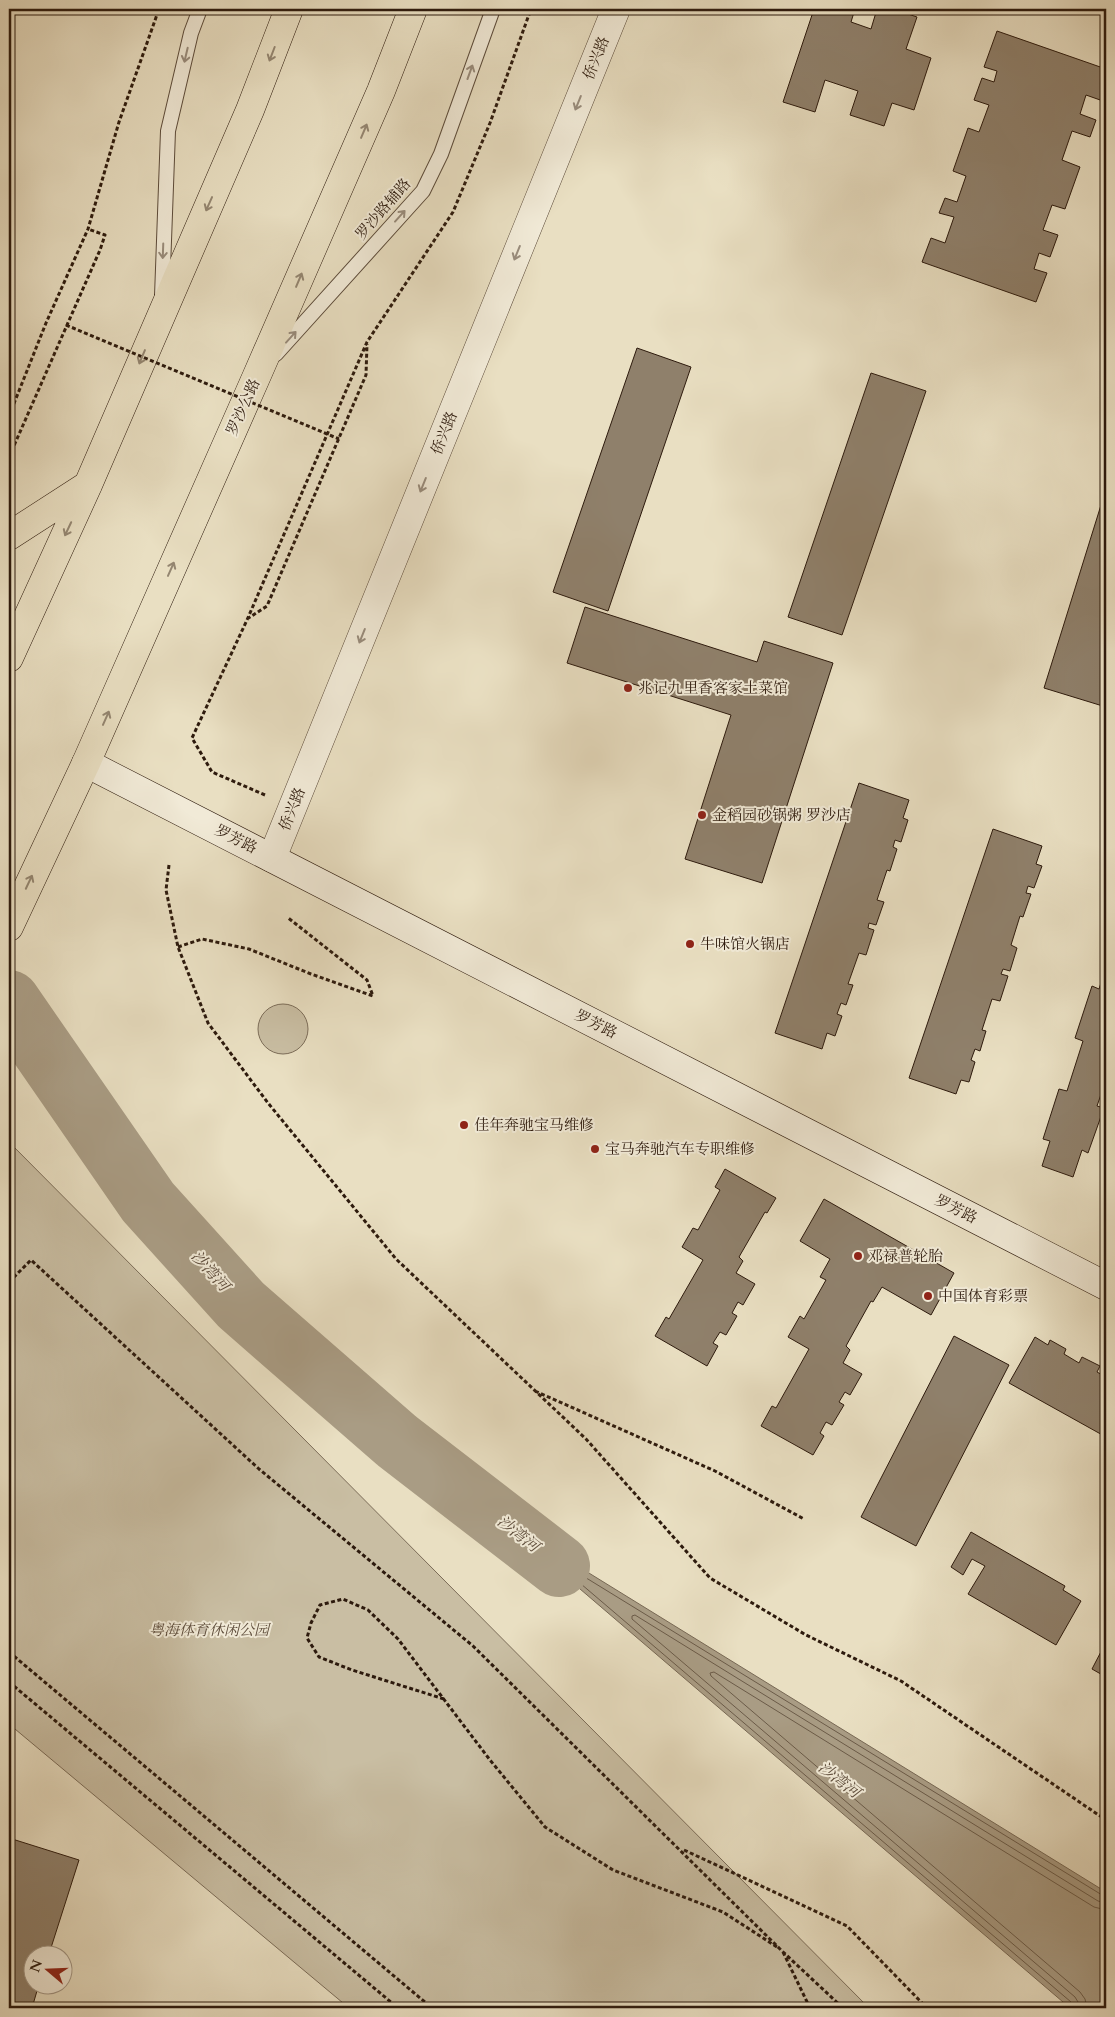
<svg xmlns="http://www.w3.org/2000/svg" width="1115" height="2017" font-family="Cardo,'Noto Serif SC',serif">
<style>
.green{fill:#c9bea3;stroke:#7b6c58}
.water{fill:#a99c84;stroke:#776854}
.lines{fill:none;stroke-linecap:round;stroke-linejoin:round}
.shore{stroke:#6b5b48;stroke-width:1}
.river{stroke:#a99c84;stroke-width:62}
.building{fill:#8f806b;stroke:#2d1a0d}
.lane-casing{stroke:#5c4b3a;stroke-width:16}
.street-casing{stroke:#5c4b3a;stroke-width:29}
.secondary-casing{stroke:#2d1a0d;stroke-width:29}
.highway-casing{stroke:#2d1a0d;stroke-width:29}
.path{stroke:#2d1a0d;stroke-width:3;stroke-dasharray:4 2.5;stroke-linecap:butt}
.lane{stroke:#f1ead7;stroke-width:14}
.street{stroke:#f1ead7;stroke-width:28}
.secondary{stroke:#f1ead7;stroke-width:28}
.highway{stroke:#e9dfc2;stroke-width:28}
.path-bridge{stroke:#2d1a0d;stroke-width:3;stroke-dasharray:4 2.5;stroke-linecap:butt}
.oneway{stroke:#948671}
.oneway2{stroke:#998c7c}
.poi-dot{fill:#8f2418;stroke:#f1ead7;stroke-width:2}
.labels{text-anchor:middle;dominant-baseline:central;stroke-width:4;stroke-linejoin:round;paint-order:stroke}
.street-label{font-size:15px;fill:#2d1a0d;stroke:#f1ead7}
.poi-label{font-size:15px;fill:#2d1a0d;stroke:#f1ead7;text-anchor:start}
.park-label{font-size:15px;font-style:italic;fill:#5c4b3a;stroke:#f1ead7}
.water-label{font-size:16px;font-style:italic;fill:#5f4e3d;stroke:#f1ead7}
</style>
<rect width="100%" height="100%" fill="#e9dfc2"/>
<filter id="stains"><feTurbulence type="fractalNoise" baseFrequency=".004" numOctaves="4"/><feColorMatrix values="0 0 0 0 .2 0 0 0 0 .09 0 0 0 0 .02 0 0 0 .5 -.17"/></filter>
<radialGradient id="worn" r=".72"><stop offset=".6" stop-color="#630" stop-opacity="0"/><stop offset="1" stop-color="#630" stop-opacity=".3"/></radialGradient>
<path class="green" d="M258 1029a25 25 0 1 1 50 0a25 25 0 1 1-50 0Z
M9,1142L869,2008H349L9,1724Z"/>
<path class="water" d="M490,1512L1106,1892V2008H1070Z"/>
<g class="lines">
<path class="shore" d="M1073,2008L1071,2002L567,1572V1568H570L1102,1895L1106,1896
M1079,2008L1078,2002L1075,1997L632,1619V1616L635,1615L1098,1901L1106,1903
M1087,2008L1085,1999L1080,1992L711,1676L710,1673L714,1672L1094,1907L1106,1910"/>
<path class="river" d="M9,1001L148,1202L241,1305L397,1441L559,1566"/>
</g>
<path class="building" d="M814,9H855L851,22L871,29L877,9H893L917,17L906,49L931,58L914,110L892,103L884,126L850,115L858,91L825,80L815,112L783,102Z
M997,31L1106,69V91L1103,101L1086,95L1080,114L1096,120L1090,137L1072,131L1062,160L1080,167L1065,209L1052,205L1043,230L1058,235L1050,257L1039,253L1034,269L1047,273L1036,302L922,262L931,238L945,243L954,217L939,213L945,198L957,202L966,176L953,171L968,128L979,132L989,105L974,100L982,78L994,82L997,71L984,67Z
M637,348L691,367L608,611L553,592Z
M871,373L926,391L842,635L788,617Z
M1106,489V707L1044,688Z
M585,607L757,662L764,641L833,663L762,883L685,859L731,715L567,663Z
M859,783L909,800L903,818L908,820L901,842L895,840L893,847L897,849L890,871L887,870L877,900L884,902L876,925L869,923L868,928L874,930L866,955L859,953L848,984L853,985L846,1005L841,1003L837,1014L842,1016L835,1036L827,1033L822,1049L775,1033Z
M993,829L1042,846L1036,864L1042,866L1034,888L1028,886L1026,893L1031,894L1023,917L1020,916L1011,945L1017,948L1010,971L1003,969L1001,974L1008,976L1000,1001L992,999L982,1030L986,1031L980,1051L975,1049L971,1060L975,1062L969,1082L961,1080L956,1094L909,1078Z
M1106,967V1080L1097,1106L1104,1108L1088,1153L1082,1150L1073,1177L1042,1166L1050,1141L1043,1139L1059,1089L1067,1091L1083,1041L1075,1038L1092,986L1099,989Z
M725,1169L776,1198L767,1213L765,1212L739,1257L743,1261L736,1273L755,1284L743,1305L738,1302L732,1313L737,1316L726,1335L720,1332L713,1343L718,1346L707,1366L655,1336L666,1317L669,1319L703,1260L682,1247L693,1228L698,1230L720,1190L715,1187Z
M824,1199L954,1273L931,1315L882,1287L873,1302L871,1301L846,1346L850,1350L843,1363L862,1374L850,1395L845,1392L839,1402L844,1405L832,1425L826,1422L820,1433L824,1436L813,1455L761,1426L772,1406L776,1408L809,1349L788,1337L800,1316L804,1319L826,1280L820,1277L830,1259L800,1241Z
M954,1336L1009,1365L916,1546L861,1517Z
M1035,1337L1048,1345L1050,1340L1066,1349L1064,1354L1079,1363L1082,1357L1100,1366L1097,1372L1106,1377V1437L1009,1383Z
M971,1532L1065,1586L1063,1590L1081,1601L1056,1645L968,1594L985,1566L972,1559L963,1575L951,1567Z
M1106,1642V1677L1092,1669Z
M9,1838L79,1860L49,1954H32V1984H39L32,2008H9Z"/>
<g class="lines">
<defs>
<path id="lane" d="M162,296L168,131L191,33L200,9
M276,354L423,191L441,154L493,9"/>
<path id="street" d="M272,858L616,9"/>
<path id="secondary" d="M86,763L1106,1286"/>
<path id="highway" d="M9,536L88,485
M9,658L88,485L250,110L289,9
M9,927L86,763L258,373L381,91L413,9"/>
</defs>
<use href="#lane" class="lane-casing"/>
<use href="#street" class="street-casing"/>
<use href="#secondary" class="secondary-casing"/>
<use href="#highway" class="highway-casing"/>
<path class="path" d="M9,416L46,323L88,229L119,122L159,9
M9,457L100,250L105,235L88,229
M247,619L267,606L366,375L367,344
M265,795L212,772L192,738L247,620L367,342L453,212L490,123L531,9
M169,865L166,890L178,947L208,1023L268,1103L396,1259L586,1439L710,1578L806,1635L901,1681L1106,1820
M178,947L202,939L249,949L311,974L373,996L367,980L287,917
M9,1282L31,1260L259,1469L473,1646L782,1951L843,2008
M535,1391L715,1471L804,1519
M9,1652L432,2008
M9,1682L398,2008
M444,1699L352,1670L319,1657L307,1638L311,1623L320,1605L343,1599L368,1610L398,1639L490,1760L545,1827L613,1870L723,1912L777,1947
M684,1850L847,1926L927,2008
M783,1952L810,2008"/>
<use href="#lane" class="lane"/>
<use href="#street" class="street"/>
<use href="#secondary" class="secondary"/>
<use href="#highway" class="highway"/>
<path class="path-bridge" d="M66,325L339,439"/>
</g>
<defs><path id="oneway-shaft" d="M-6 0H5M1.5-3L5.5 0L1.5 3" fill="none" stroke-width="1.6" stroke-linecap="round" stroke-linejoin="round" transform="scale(1.25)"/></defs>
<g class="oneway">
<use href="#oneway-shaft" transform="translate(272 54) rotate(111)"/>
<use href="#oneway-shaft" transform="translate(364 131) rotate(-67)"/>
<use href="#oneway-shaft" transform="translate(209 204) rotate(114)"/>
<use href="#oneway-shaft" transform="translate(299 280) rotate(-67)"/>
<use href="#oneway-shaft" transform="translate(142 357) rotate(113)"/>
<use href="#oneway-shaft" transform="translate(68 529) rotate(115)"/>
<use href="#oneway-shaft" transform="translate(171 569) rotate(-66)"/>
<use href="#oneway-shaft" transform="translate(106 718) rotate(-66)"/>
<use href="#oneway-shaft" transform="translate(29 882) rotate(-65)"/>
</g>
<g class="oneway2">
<use href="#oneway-shaft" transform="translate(186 55) rotate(103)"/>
<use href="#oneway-shaft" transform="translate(470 72) rotate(-70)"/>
<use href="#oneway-shaft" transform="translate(578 103) rotate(112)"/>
<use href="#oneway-shaft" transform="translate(400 216) rotate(-48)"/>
<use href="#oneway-shaft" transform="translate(163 251) rotate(92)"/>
<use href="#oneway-shaft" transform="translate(517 253) rotate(112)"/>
<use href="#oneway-shaft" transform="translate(291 337) rotate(-48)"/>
<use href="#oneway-shaft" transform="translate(423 485) rotate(112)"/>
<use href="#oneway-shaft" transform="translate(362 636) rotate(112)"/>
</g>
<g class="poi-dot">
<circle cx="628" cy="688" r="5"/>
<circle cx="702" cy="815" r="5"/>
<circle cx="690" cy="944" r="5"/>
<circle cx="464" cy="1125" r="5"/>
<circle cx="595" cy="1149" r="5"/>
<circle cx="858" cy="1256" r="5"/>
<circle cx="928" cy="1296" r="5"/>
</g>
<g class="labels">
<g class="street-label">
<text transform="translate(596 58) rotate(-68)">侨兴路</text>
<text transform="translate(383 209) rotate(-49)">罗沙路辅路</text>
<text transform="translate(243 407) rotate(-66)">罗沙公路</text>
<text transform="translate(444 433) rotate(-68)">侨兴路</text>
<text transform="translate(292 809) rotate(-68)">侨兴路</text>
<text transform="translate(236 839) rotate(27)">罗芳路</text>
<text transform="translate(596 1024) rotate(27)">罗芳路</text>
<text transform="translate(956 1209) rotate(27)">罗芳路</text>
</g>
<g class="poi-label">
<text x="638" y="688">兆记九里香客家土菜馆</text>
<text x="712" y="815">金稻园砂锅粥 罗沙店</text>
<text x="700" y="944">牛味馆火锅店</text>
<text x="474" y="1125">佳年奔驰宝马维修</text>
<text x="605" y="1149">宝马奔驰汽车专职维修</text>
<text x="868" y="1256">邓禄普轮胎</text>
<text x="938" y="1296">中国体育彩票</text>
</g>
<g class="park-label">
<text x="209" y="1630">粤海体育休闲公园</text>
</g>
<g class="water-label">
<text transform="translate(210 1271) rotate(48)">沙湾河</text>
<text transform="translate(518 1534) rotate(38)">沙湾河</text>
<text transform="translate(839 1780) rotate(38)">沙湾河</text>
</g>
</g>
<rect width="1115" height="2017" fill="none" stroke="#e9dfc2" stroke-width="30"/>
<rect x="10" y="10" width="1095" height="1997" fill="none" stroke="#2d1a0d" stroke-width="2.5"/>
<rect x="15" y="15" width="1085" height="1987" fill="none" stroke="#2d1a0d"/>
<g transform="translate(48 1970) rotate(289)"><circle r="24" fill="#f1ead7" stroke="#a39786"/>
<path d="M0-4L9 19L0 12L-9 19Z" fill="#8f2418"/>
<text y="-8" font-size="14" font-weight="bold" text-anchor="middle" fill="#2d1a0d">N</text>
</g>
<rect width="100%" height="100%" filter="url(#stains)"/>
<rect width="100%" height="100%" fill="url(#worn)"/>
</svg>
